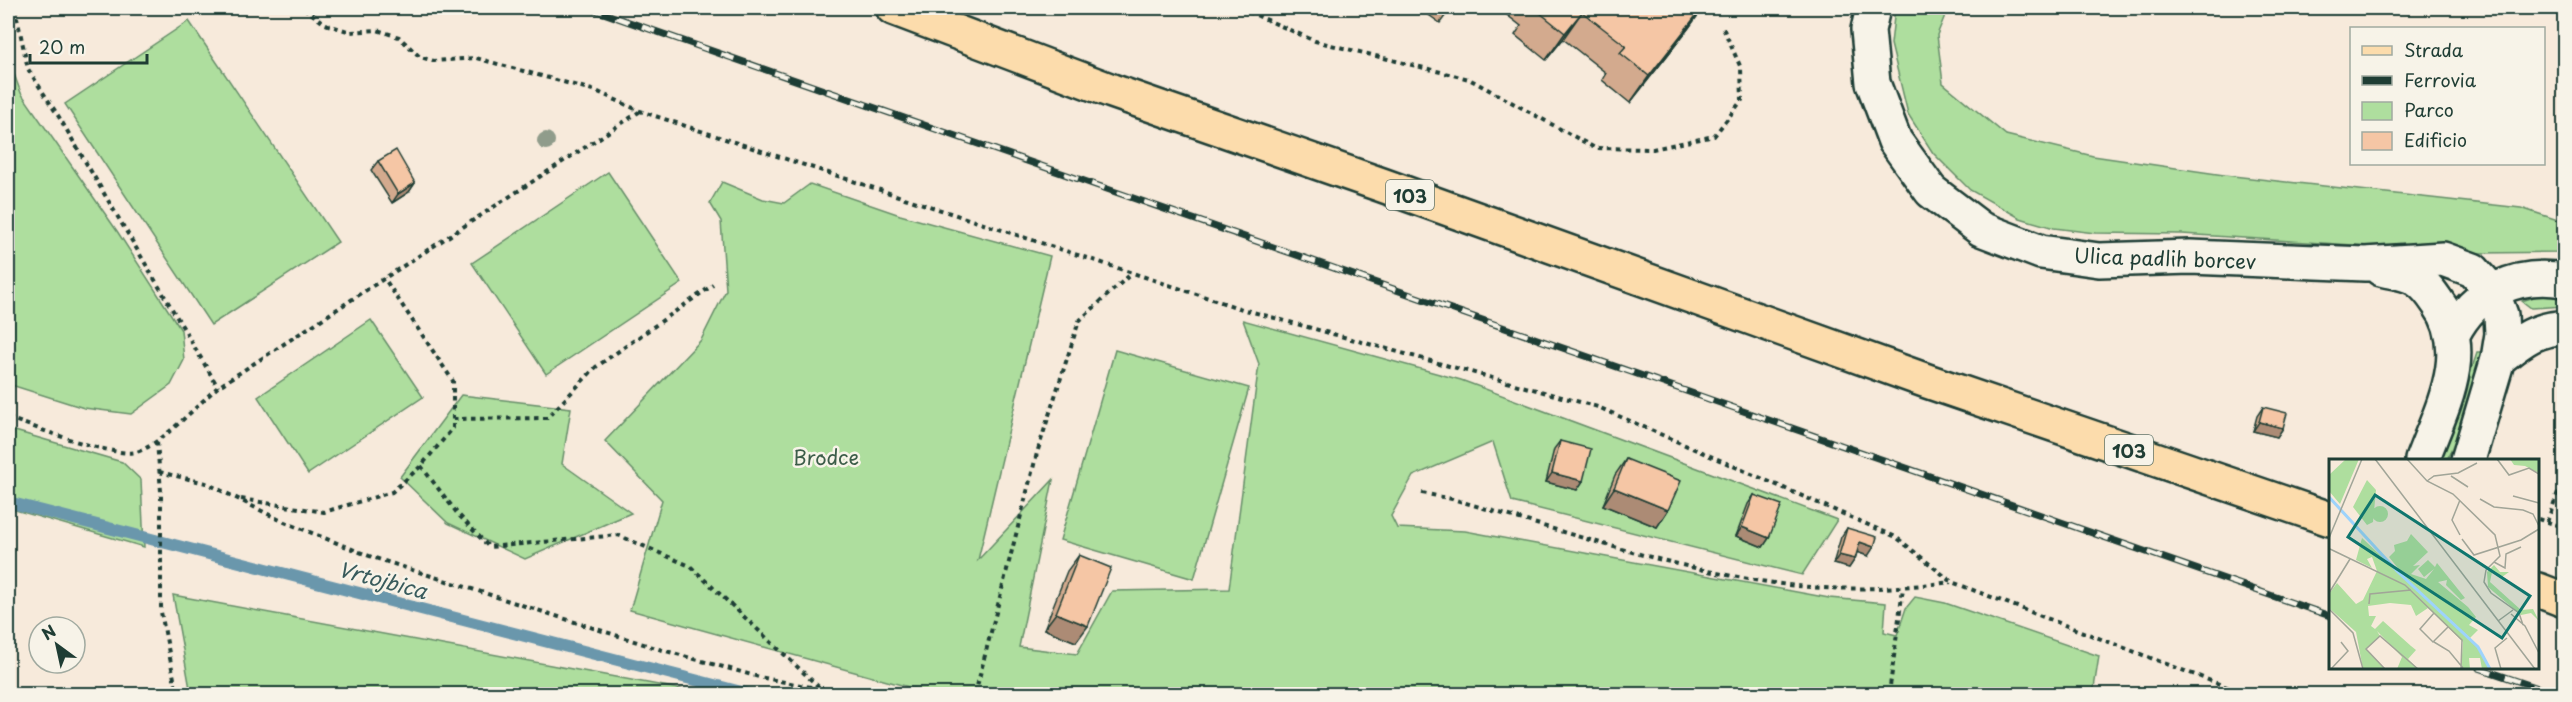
<svg xmlns="http://www.w3.org/2000/svg" width="2572" height="702" font-family="'Playpen Sans',sans-serif">
<style>
.green{fill:#aede9e;stroke:#668e69;stroke-width:1.5}
.lines{fill:none;stroke-linecap:round;stroke-linejoin:round}
.stream{stroke:#6b97ac;stroke-width:12}
.minor-casing{stroke:#1f3d34;stroke-width:38}
.major-casing{stroke:#1f3d34;stroke-width:38}
.path{stroke:#1f3d34;stroke-width:4;stroke-dasharray:4.5 4.5;stroke-linecap:butt}
.minor{stroke:#f7f3e8;stroke-width:33}
.major{stroke:#fcdcac;stroke-width:33}
.rail-casing{stroke:#1f3d34;stroke-width:7}
.rail{stroke:#f7f3e8;stroke-width:4.5;stroke-dasharray:14;stroke-linecap:butt}
.tree{fill:#909c8b}
.wall{fill:#d3aa8e;stroke:#1f3d34;stroke-width:1.5}
.shaded-wall{fill:#ac8b74;stroke:#1f3d34;stroke-width:1.5}
.building{fill:#f5c6a5;stroke:#1f3d34;stroke-width:1.5}
.labels{text-anchor:middle;dominant-baseline:central;stroke-width:5;stroke-linejoin:round;paint-order:stroke}
.shield{fill:#f7f3e8;stroke:#60746a;stroke-width:1.5}
.shield-label{font-size:18px;font-weight:bold;fill:#1f3d34}
.street-label{font-size:20px;fill:#1f3d34;stroke:#f7f3e8}
.park-label{font-size:20px;fill:#3c5d49;stroke:#f7f3e8}
.water-label{font-size:21px;font-style:italic;fill:#385b5c;stroke:#f7f3e8}
.inset-river{fill:none;stroke:#9dd3fc;stroke-width:3}
.inset-road{fill:none;stroke:#a1a598;stroke-width:1.5}
.view{fill:#0f766e;fill-opacity:0.15;stroke:#0f766e;stroke-width:3}
.inset-edge{fill:none;stroke:#1f3d34;stroke-width:3}
</style>
<rect width="100%" height="100%" fill="#f7eadb"/>
<filter id="ink" filterUnits="userSpaceOnUse"><feTurbulence type="fractalNoise" baseFrequency=".0167" numOctaves="2"/><feDisplacementMap in="SourceGraphic" scale="12" xChannelSelector="R" yChannelSelector="G"/><feConvolveMatrix kernelMatrix="1 2 1 2 8 2 1 2 1" color-interpolation-filters="sRGB"/></filter>
<g filter="url(#ink)">
<path class="green" d="M1895,8H1948L1937,35L1943,83L2006,135L2093,156L2224,175L2521,208L2564,222V252L2478,253L2182,234L2095,233L2054,228L2020,218L1970,190L1933,153L1908,114L1891,44Z
M189,21L338,242L211,325L65,104Z
M8,58L21,93L117,231L181,330L184,360L171,385L131,414L84,408L8,384Z
M608,172L682,283L546,374L472,263Z
M722,182L763,199L784,203L810,184L900,215L1050,256L978,560L1053,480L1019,647L1077,654L1112,591L1229,589L1259,364L1243,320L1461,380L1837,520L1802,575L1512,502L1493,442L1413,476L1391,516L1397,528L1465,531L1829,598L1886,603L1884,632L1897,635L1906,608L1915,597L1945,603L2099,656L2093,694H934L630,610L662,500L605,441L701,340L726,290L721,221L710,203Z
M2543,294H2564V306L2531,308L2522,301Z
M371,320L423,397L308,474L258,397Z
M1115,350L1249,388L1194,579L1060,540Z
M2477,353H2489L2447,460H2441Z
M461,395L571,408L562,464L631,513L525,559L448,523L400,477Z
M8,429L122,462L141,480L144,547L8,508Z
M173,595L669,687L705,694H191Z"/>
<g class="lines">
<path class="stream" d="M8,502L749,694"/>
<defs>
<path id="minor" d="M1873,8L1868,30L1873,83L1895,141L1931,191L1981,229L2041,252L2099,260L2190,257L2365,264L2443,259L2473,270L2492,291L2501,315L2502,334L2498,359L2468,460
M2381,269C2392,272 2407,273 2416,279C2426,285 2432,294 2438,303C2474,352 2440,411 2422,460
M2453,334C2475,291 2517,272 2564,280
M2498,359C2520,342 2535,328 2564,328"/>
<path id="major" d="M893,8L1112,91L1382,185L1927,381L2330,519
M2538,590L2564,600"/>
</defs>
<use href="#minor" class="minor-casing"/>
<use href="#major" class="major-casing"/>
<path class="path" d="M15,8L28,69L59,117L218,387
M304,8L325,24L351,32L377,30L399,37L420,57L434,61L476,58L596,91L640,111L1242,309L1598,407L1896,537L1952,582L2245,694
M1240,8L1315,41L1469,79L1595,148L1653,149L1714,136L1742,100L1741,68L1723,28
M8,418C32,426 114,458 136,452C160,446 198,404 218,387L639,112
M453,419L547,418L596,367L713,285
M157,442L161,491V612L177,694
M421,466L457,513L489,547L618,535L690,566L821,689
M159,472L206,483L282,521L372,557L659,649L759,677L847,694
M1422,493L1452,499C1555,528 1667,568 1774,583C1833,592 1892,589 1951,582
M241,499L324,512L392,492L421,466L453,428V381L384,278
M2538,519L2564,527
M2547,522L2564,476
M975,694L1037,453L1079,321L1132,273
M1889,694L1903,588"/>
<use href="#minor" class="minor"/>
<use href="#major" class="major"/>
<defs>
<path id="rail" d="M589,8L2330,616
M2479,668L2556,694"/>
</defs>
<use href="#rail" class="rail-casing"/>
<use href="#rail" class="rail"/>
</g>
<circle class="tree" cx="546" cy="141" r="9"/>
<path class="wall" d="M1419,8H1451L1440,23Z
M1498,8H1703L1688,29L1630,103L1602,80L1606,73L1563,39L1546,60L1515,35L1521,26Z
M378,161L415,183L409,192L392,203L371,170Z
M2263,407L2283,428L2277,437L2253,431L2257,416Z
M1560,441L1583,481L1577,490L1546,482L1554,449Z
M1626,459L1668,510L1657,527L1603,505L1615,475Z
M1754,495L1769,538L1763,547L1736,536L1748,504Z
M1847,528L1868,556L1857,552L1855,559L1849,568L1833,564L1841,537Z
M1079,555L1076,642L1044,629L1067,571Z"/>
<path class="shaded-wall" d="M1703,8L1688,29L1630,103L1649,76Z
M1582,12L1563,39L1546,60L1565,33Z
M415,183L409,192L392,203L398,194Z
M2259,422L2283,428L2277,437L2253,431Z
M1552,473L1583,481L1577,490L1546,482Z
M1614,488L1668,510L1657,527L1603,505Z
M1742,527L1769,538L1763,547L1736,536Z
M1860,542L1874,547L1868,556L1854,551Z
M1839,555L1855,559L1849,568L1833,564Z
M1056,613L1088,626L1076,642L1044,629Z"/>
<path class="building" d="M1534,8H1702L1649,76L1620,53L1626,46L1582,12L1565,33Z
M396,150L415,183L398,194L378,161Z
M2263,407L2287,413L2283,428L2259,422Z
M1560,441L1591,449L1583,481L1552,473Z
M1626,459L1681,481L1668,510L1614,488Z
M1754,495L1782,505L1769,538L1742,527Z
M1847,528L1877,537L1874,547L1860,542L1855,559L1839,555Z
M1079,555L1111,568L1088,626L1056,613Z"/>
</g>
<g class="labels">
<g class="shield">
<rect x="1386" y="180" width="48" height="30" rx="4.5"/>
<rect x="2105" y="435" width="48" height="30" rx="4.5"/>
</g>
<g class="shield-label">
<text x="1410" y="195">103</text>
<text x="2129" y="450">103</text>
</g>
<g class="street-label">
<text transform="translate(2165 258) rotate(2)">Ulica padlih borcev</text>
</g>
<g class="park-label">
<text x="826" y="457">Brodce</text>
</g>
<g class="water-label">
<text transform="translate(383 579) rotate(15)">Vrtojbica</text>
</g>
</g>
<g transform="translate(2329 459)">
<rect width="210" height="210" fill="#f7eadb"/>
<path d="M17,0H30L11,45L0,32V16ZM181,0H210V14L196,7L185,6ZM38,21L47,31L44,63L38,66L24,48ZM43 55a8 8 0 1 1 16 0a8 8 0 1 1-16 0ZM82,75L99,93L84,107L91,106L82,115L97,120L105,110L95,118L89,110L99,101L106,108L108,104L136,139L132,141L117,126L118,121L109,123L139,148L147,158L140,166L149,171L141,179L82,125L149,188L161,210H153L151,199H140L141,210H132L134,183L99,149L87,157L82,146L61,144L39,147L40,157H47L42,167L46,170L54,162L82,187L87,191L79,200L89,210H68L73,198L48,172L51,177L37,190L56,210H34L27,173L0,149V135L8,124L27,145L34,141L48,112L43,98L38,100L43,109L27,101L33,79L80,123L60,98L66,92L65,86L78,82ZM165,106L171,113H180L173,118L163,113L161,123L192,151L204,150L210,162L202,154L192,156L159,128L158,113Z" fill="#aede9e"/>
<path class="inset-river" d="M0,38L68,112L149,188L161,210"/>
<path class="inset-road" d="M46,0L206,210M78,0L98,22L124,35L166,76L171,97L157,111L155,123L162,134L190,154L194,166M168,0L180,16L200,9L210,15M122,17L139,28M98,22L105,17L129,14L148,4M184,37L210,44M151,40L165,48L194,51L204,55L210,67M131,41L123,61L131,76M0,79L33,0M133,80L145,96L192,81L210,70M1,90L76,126L133,181L132,210M165,103L176,109L177,95L192,88M0,134L21,100M40,145L41,135L82,131M0,150L24,174L34,210M105,154L91,170L104,183L119,168M182,155L196,167L210,194M169,162L184,151M105,183L120,192L134,209M2,210L19,192L12,183M56,210L37,190L51,177L89,210M172,210L166,189L178,179"/>
<path class="view" d="M46,36L201,137L173,179L19,78Z"/>
<rect width="210" height="210" class="inset-edge"/>
</g>
<rect width="2572" height="702" fill="none" stroke="#f7f3e8" stroke-width="30"/>
<rect x="15" y="15" width="2542" height="672" fill="none" stroke="#1f3d34" stroke-width="2" filter="url(#ink)"/>
<rect x="2350" y="27" width="195" height="138" fill="#f7f3e8" stroke="#a1aaa0" stroke-width="1.5"/>
<rect x="2362" y="46" width="30" height="9" fill="#fcdcac" stroke="#a1aaa0" stroke-width="1.5"/>
<text x="2404" y="57" font-size="18" fill="#1f3d34">Strada</text>
<rect x="2362" y="76" width="30" height="9" fill="#1f3d34" stroke="#a1aaa0" stroke-width="1.5"/>
<text x="2404" y="87" font-size="18" fill="#1f3d34">Ferrovia</text>
<rect x="2362" y="102" width="30" height="18" fill="#aede9e" stroke="#a1aaa0" stroke-width="1.5"/>
<text x="2404" y="117" font-size="18" fill="#1f3d34">Parco</text>
<rect x="2362" y="132" width="30" height="18" fill="#f5c6a5" stroke="#a1aaa0" stroke-width="1.5"/>
<text x="2404" y="147" font-size="18" fill="#1f3d34">Edificio</text>
<g transform="translate(57 645) rotate(327)"><circle r="28" fill="#f7f3e8" stroke="#a1aaa0" stroke-width="1.5"/>
<path d="M0-4.5L10 22L0 15L-10 22Z" fill="#1f3d34"/>
<text y="-9" font-size="16" font-weight="bold" text-anchor="middle" fill="#1f3d34">N</text>
</g>
<path d="M30 54v9h117v-9" fill="none" stroke="#1f3d34" stroke-width="3"/>
<text x="39" y="54" font-size="18" fill="#1f3d34" stroke="#f7f3e8" stroke-width="4.5" paint-order="stroke">20 m</text>
</svg>
